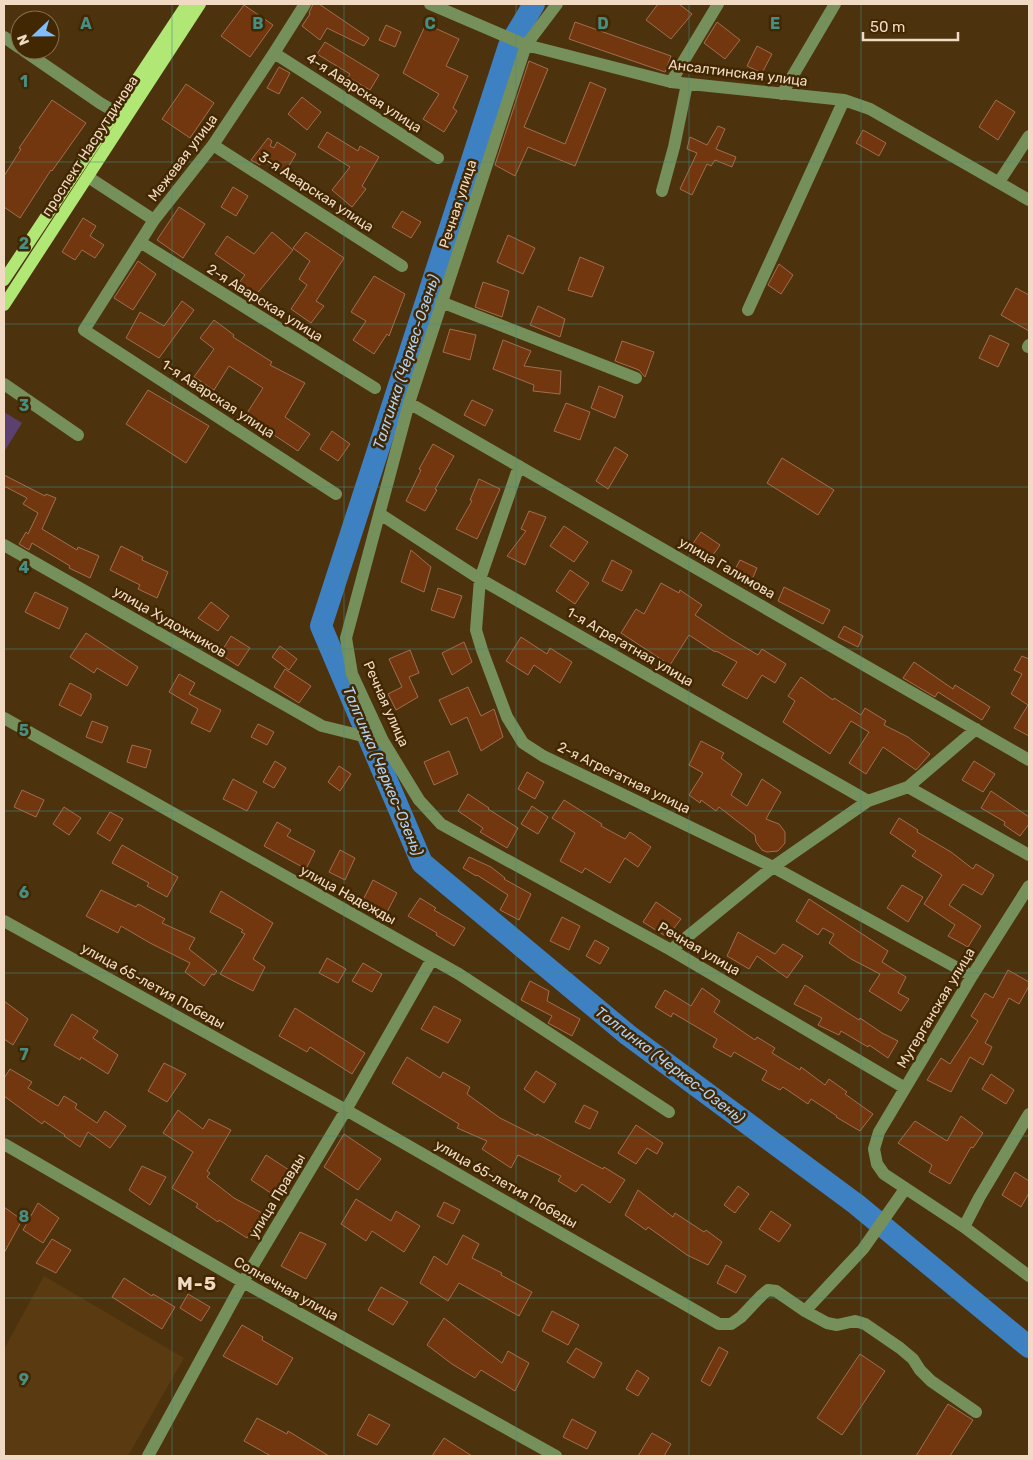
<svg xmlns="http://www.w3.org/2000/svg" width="1033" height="1460" font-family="Rubik,sans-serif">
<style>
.built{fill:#5a3a10}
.green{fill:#5c4170}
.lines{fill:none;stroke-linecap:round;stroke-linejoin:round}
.river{stroke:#3d81c2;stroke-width:22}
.building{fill:#72370e;stroke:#a16d50}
.minor{stroke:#76905b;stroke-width:12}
.major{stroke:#b1e775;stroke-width:12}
.grid{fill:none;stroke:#478f83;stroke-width:1;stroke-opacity:0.55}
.labels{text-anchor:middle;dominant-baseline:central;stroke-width:5;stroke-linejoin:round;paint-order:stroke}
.street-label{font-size:14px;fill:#f0dac3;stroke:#422802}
.water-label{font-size:15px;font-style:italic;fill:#b1d2f5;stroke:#422802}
.district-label{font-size:19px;font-weight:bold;letter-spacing:1px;fill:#f0dac3;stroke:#422802}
.grid-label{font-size:16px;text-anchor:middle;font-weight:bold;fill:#478f83;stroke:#422802;stroke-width:5;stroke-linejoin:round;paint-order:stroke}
</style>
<rect width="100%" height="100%" fill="#4d320e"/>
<path class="built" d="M44,1276L184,1358L128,1456H4V1349Z"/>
<path class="green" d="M4,412L22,423L4,452Z"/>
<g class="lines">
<path class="river" d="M534,4L509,46L321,626L422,863L628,1035L856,1204L1029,1347"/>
</g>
<path class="building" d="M313,4H319L369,38L364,46L327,28L320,40L302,26L310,14L309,13Z
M658,4H679L692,14L671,39L646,20Z
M244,5L273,25L250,57L221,36Z
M575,22L671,56L665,72L569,39Z
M717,22L740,40L725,59L704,43Z
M426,24L459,39L446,66L468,76L453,108L457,111L444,132L423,119L439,94L403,73Z
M386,25L401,32L395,47L379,40Z
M325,42L379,75L370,90L348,77L350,74L317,54Z
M757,46L772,54L762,73L747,66Z
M529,61L548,69L524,127L565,144L590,82L606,89L575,166L528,147L515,176L495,165Z
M279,67L290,73L279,94L267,88Z
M186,84L214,103L190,138L162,119Z
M302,97L321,112L307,130L288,114Z
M52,100L86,123L52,171L51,170L20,218L4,207V176L21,149L19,148Z
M996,100L1015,112L998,140L979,127Z
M718,126L725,129L716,149L736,157L732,167L715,160L711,166L707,164L692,195L680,189L697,153L687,149L690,137L707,145Z
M863,130L886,143L879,156L856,143Z
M327,132L358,151L360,146L379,157L362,186L366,189L352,207L332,190L350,167L318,147Z
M268,138L272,141L270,146L274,148L277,142L296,154L284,174L262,161L260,165L251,160Z
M233,187L248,196L236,216L221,207Z
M179,207L205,224L183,258L157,240Z
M402,211L421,222L411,238L392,227Z
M83,218L96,226L90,236L104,245L95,258L82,250L75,260L62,252Z
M272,232L293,250L255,296L238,284L245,275L215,254L227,236L254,254Z
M306,232L344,258L316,301L324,306L311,323L291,309L307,285L299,279L310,261L293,248Z
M508,235L535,248L523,274L497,262Z
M580,257L604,267L592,297L568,290Z
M138,261L156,274L133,310L114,298Z
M779,264L793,275L781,294L768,285Z
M374,276L405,294L389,336L387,334L374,354L353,340L366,321L351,312Z
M483,282L509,291L502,317L475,307Z
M1016,288L1029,295V331L1001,315Z
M182,301L194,310L159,358L126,338L140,312L164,326Z
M538,306L565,319L560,337L530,325Z
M214,320L234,335L233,337L272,362L270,365L305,383L285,417L310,434L298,451L274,435L271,439L242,421L263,388L229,366L214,390L194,377L214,349L200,338Z
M450,329L476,335L470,360L443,352Z
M990,335L1009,344L998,367L979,358Z
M503,340L531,351L524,366L561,371L560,394L533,391L534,385L493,369Z
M622,341L654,352L645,377L639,370L615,361Z
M599,386L623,396L615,418L591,408Z
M148,390L209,426L186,463L126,424Z
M472,400L493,410L485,426L464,415Z
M566,403L590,412L580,440L554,431Z
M332,431L350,444L338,461L320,449Z
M433,444L454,456L435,489L437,490L425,511L406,501L421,470L419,469Z
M615,447L628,455L608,489L596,481Z
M782,458L834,490L818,515L767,483Z
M4,475L45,496L46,494L56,498L42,529L77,550L78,547L99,556L90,578L69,568L70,566L32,543L29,550L19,544L26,532L28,534L38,513L23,504L27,498L4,486Z
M479,479L500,489L477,539L456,529L472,501L470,500Z
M529,511L546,517L525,565L507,556L526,531L521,529Z
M564,526L588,542L574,562L550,546Z
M701,532L720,545L708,562L689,549Z
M121,546L143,557L142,560L168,572L157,598L138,589L140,585L110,570Z
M411,550L431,567L424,592L401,582Z
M612,560L632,571L622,591L602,581Z
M740,560L757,568L751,582L733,573Z
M570,570L589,583L575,604L556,591Z
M661,583L679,593L680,590L702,605L695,615L731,639L758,655L762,649L786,664L775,683L762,675L747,699L722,685L737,662L716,651L715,652L689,635L670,665L621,633L636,609L644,614Z
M784,587L830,610L823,624L778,601Z
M438,588L462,596L454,618L431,610Z
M35,592L68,608L59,629L25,612Z
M211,602L229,616L218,631L198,618Z
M844,626L863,636L858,647L838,637Z
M86,633L138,667L127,686L97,668L94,673L70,657Z
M231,636L250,648L238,666L220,654Z
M521,637L547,654L550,648L572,662L560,683L534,665L528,675L506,661Z
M464,642L472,662L452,675L442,653Z
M280,646L297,659L289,670L272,657Z
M410,650L419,673L409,677L418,697L396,710L388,694L402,687L389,659Z
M1022,656L1029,659V736L1014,728L1028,705L1011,694L1022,674L1014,670Z
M914,662L953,689L955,685L990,707L982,720L938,692L935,697L903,678Z
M285,669L311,686L299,703L274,687Z
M179,674L195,683L189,694L221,710L210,732L191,723L198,709L169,692Z
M801,677L833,700L834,698L861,715L865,708L886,721L884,725L908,737L930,754L916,770L883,747L866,774L849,763L869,732L851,721L830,754L783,722L795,701L788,696Z
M70,683L91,694V698L81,716L59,705Z
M468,687L481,716L494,709L503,737L481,751L467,717L451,725L439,700Z
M92,721L108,727L102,743L86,737Z
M258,724L274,732L267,745L251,737Z
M701,741L724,753L721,758L742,774L731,795L747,806L762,779L781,792L766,819L779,824L785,832V843L778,851L767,852L762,850L756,842L755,835L719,807L716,811L701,800L700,803L689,795L703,773L689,765Z
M132,745L151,750L146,768L127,762Z
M449,751L458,774L434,785L424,762Z
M275,761L286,768L274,788L263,782Z
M974,761L995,774L983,792L962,780Z
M339,766L351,774L340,791L328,782Z
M527,772L544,782L535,799L518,789Z
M233,779L257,792L247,811L223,799Z
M22,790L44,800L36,817L14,807Z
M991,791L1029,817V824L1020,836L1004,825L1005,822L981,808Z
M468,794L489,808L488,809L518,828L507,848L480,832L483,828L458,811Z
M564,800L602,824L601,826L625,839L630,832L651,847L638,867L625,858L610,883L585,868L582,873L560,861L575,833L552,818Z
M532,806L548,817L538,834L521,824Z
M64,807L81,818L69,835L53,824Z
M110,812L123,819L110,841L97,833Z
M899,818L918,830L917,832L951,852L973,869L976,864L994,875L982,895L963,884L949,905L981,926L968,947L948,936L955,925L924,904L942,875L912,856L916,851L890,833Z
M277,822L291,830L287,836L315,851L306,869L264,846Z
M122,845L178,877L167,897L147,886L149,883L112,863Z
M340,850L355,858L345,880L329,872Z
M469,857L491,867L505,878L504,879L531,894L519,920L500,910L508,895L477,875L476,876L463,868Z
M373,880L397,893L387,912L363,900Z
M902,885L923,897L908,922L887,908Z
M101,890L136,907L138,904L165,919L162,923L195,938L189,949L217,971L214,975L212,974L204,986L185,972L190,963L150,943L121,926L118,933L86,916Z
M221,891L273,923L253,959L265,967L253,991L220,974L245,934L241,932L243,930L210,912Z
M420,898L436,908L434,910L465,928L454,946L436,935L437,933L408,916Z
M809,899L888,951L882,962L906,977L898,993L909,999L901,1011L869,991L880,974L851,959L829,943L834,934L823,928L818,935L796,921Z
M656,902L681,919L667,937L643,922Z
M562,917L580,926L569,950L550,941Z
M738,932L775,954L783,944L803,956L787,978L757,956L749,969L727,956Z
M595,940L609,948L600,964L586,956Z
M327,958L346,969L338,983L319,973Z
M363,963L382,974L372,992L352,981Z
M1008,970L1029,982V986L1019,1004L1009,998L985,1043L992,1047L983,1065L970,1057L951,1092L927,1080L941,1058L950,1064L978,1021L971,1016L985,993L993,998Z
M530,981L549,991L547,1001L580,1019L572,1036L548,1023L552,1016L521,1000Z
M805,985L859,1020L860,1018L882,1033L898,1041L888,1058L869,1045L868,1047L841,1031L839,1035L818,1025L822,1018L794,1004Z
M702,988L720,1001L714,1012L755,1040L757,1037L775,1048L772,1053L800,1070L801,1067L825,1085L829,1079L847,1092L845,1094L873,1114L860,1131L836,1117L837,1116L811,1099L808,1104L783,1087L780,1090L762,1080L767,1071L734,1052L731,1057L713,1047L717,1039L673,1013L671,1017L655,1007L665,990L691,1006Z
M4,1001L28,1019L13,1045L4,1039Z
M434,1006L461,1020L448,1043L421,1029Z
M295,1008L365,1053L352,1074L310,1047L307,1052L279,1036Z
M72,1014L98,1031L93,1038L118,1055L108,1074L81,1057L80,1060L54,1045Z
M407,1057L440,1078L443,1072L470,1087L467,1094L500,1118L536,1136L537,1134L603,1169L604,1167L625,1180L610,1203L582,1184L576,1192L558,1181L561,1176L518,1155L511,1168L482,1149L487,1141L457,1128L459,1124L392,1083Z
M164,1063L186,1074L167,1102L148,1091Z
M10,1069L32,1082L28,1088L58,1106L64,1096L77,1104L75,1108L97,1123L105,1111L126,1126L110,1148L88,1132L80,1147L64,1136L65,1135L44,1121L42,1124L4,1096V1078Z
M536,1071L556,1084L544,1103L524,1089Z
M991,1074L1014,1090L1006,1104L982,1089Z
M584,1105L598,1112L590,1129L575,1122Z
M178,1110L203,1129L209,1119L231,1130L207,1171L210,1173L207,1177L234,1198L262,1213L247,1238L219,1220L218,1222L196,1207L198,1204L172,1188L193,1152L163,1133Z
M961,1116L983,1133L973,1148L971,1147L950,1184L929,1172L932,1165L898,1143L915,1121L947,1141Z
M636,1125L663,1143L657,1154L647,1148L636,1164L618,1153Z
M344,1134L381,1159L358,1190L324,1167Z
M266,1155L292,1172L277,1197L251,1180Z
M142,1166L166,1177L150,1205L129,1190Z
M1015,1172L1029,1181V1193L1021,1207L1002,1195Z
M738,1186L749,1194L735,1213L724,1205Z
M638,1190L673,1217L675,1213L704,1232L706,1230L722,1242L708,1265L687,1255L648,1227L646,1230L625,1215Z
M356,1199L391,1221L396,1211L420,1226L404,1252L372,1231L366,1241L341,1224Z
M444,1202L460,1210L453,1224L437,1216Z
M38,1203L59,1218L43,1243L23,1230Z
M4,1207L22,1220L4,1253Z
M771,1211L791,1225L779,1242L759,1229Z
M300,1232L326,1244L306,1279L281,1266Z
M463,1235L479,1244L472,1258L502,1273L501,1275L532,1292L519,1316L459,1283L448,1301L420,1283L434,1256L447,1265Z
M52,1239L71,1250L56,1273L36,1263Z
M726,1265L746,1276L736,1293L717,1283Z
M124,1278L152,1296L153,1294L175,1307L162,1329L112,1297Z
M381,1287L408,1302L393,1325L368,1310Z
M188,1294L210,1307L201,1321L180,1308Z
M552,1311L579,1325L568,1345L542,1331Z
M444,1318L502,1363L508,1351L529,1363L515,1391L481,1370L475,1378L452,1364L427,1345Z
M242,1325L263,1337L262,1340L293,1358L277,1385L223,1356Z
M719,1347L728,1352L710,1386L701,1381Z
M576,1348L602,1363L594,1378L567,1362Z
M860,1354L885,1371L842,1435L817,1418Z
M637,1370L649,1378L638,1396L626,1389Z
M948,1404L973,1420L950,1456H916Z
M369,1414L390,1425L377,1445L357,1435Z
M257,1418L287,1434L288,1431L329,1456H271L244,1441Z
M572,1419L596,1432L587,1449L563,1437Z
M652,1433L671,1444L664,1456H638Z
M444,1438L472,1456H432Z"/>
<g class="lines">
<path class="minor" d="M305,4L274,53L213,145L154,220L84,330L336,494
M430,4L526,45L671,82L844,100L870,109L1029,200
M557,4L526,45L409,403L346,638L352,674L383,741L419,800L441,824L671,950L905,1088
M4,37L20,48
M23,50L100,103L124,117
M274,53L438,158
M671,82L718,4
M782,94L835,4
M213,145L402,266
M88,177L154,220
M999,182L1029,136
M662,191L674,147L687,84
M140,242L375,388
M441,302L636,378
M748,310L844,100
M1028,347L1029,345
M4,384L78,435
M409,403L1029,760
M519,466L480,579L476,630L482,650L507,717L523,743L543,756L773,867L972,976
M380,514L480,579L868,801
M4,545L322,726L383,741
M4,718L459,974L669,1112
M908,787L1029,855
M1029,886L972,976L879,1132L874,1149L877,1164L884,1174L964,1227L1029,1276
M4,921L346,1110L719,1324H731L741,1317L762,1295L768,1290L776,1291L805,1311L827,1323L837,1325L855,1321L865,1324L900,1348L913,1359L920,1370L931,1381L976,1412
M671,950L773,867L868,801L908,787L976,729
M4,1144L243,1282L556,1456
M964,1227L979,1198L1029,1114
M805,1311L863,1249L905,1189
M148,1456L243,1282L346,1110L432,959"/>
<path class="major" d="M4,280L187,4
M4,305L200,4"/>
</g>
<path class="grid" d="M172,4V1456M344,4V1456M516,4V1456M689,4V1456M861,4V1456M4,162H1029M4,324H1029M4,487H1029M4,649H1029M4,811H1029M4,973H1029M4,1136H1029M4,1298H1029"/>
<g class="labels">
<g class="street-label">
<text transform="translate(738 73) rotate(7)">Ансалтинская улица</text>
<text transform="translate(364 93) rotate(33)">4-я Аварская улица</text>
<text transform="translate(90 146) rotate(-57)">проспект Насрутдинова</text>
<text transform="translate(183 158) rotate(-53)">Межевая улица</text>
<text transform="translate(316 192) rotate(33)">3-я Аварская улица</text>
<text transform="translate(458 204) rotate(-72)">Речная улица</text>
<text transform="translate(265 303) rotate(32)">2-я Аварская улица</text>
<text transform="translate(218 399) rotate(33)">1-я Аварская улица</text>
<text transform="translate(727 568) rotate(30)">улица Галимова</text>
<text transform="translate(170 622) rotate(30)">улица Художников</text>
<text transform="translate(630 647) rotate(30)">1-я Агрегатная улица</text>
<text transform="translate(386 704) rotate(66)">Речная улица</text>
<text transform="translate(624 778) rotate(26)">2-я Агрегатная улица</text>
<text transform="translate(348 895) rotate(29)">улица Надежды</text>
<text transform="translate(699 949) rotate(30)">Речная улица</text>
<text transform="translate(153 986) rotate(29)">улица 65-летия Победы</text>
<text transform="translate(936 1008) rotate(-59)">Мугерганская улица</text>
<text transform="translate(506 1184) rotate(30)">улица 65-летия Победы</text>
<text transform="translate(277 1196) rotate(-59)">улица Правды</text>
<text transform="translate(286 1289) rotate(29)">Солнечная улица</text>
</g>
<g class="water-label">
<text transform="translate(406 362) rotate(-72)">Талгинка (Черкес-Озень)</text>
<text transform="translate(383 771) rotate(67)">Талгинка (Черкес-Озень)</text>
<text transform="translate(670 1065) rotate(37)">Талгинка (Черкес-Озень)</text>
</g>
<g class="district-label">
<text x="197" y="1283">М-5</text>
</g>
</g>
<g class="grid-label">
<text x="86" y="29">A</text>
<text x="258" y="29">B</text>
<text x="430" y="29">C</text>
<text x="603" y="29">D</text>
<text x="775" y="29">E</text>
<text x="24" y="87">1</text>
<text x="24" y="249">2</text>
<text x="24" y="411">3</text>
<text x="24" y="573">4</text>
<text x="24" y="736">5</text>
<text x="24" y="898">6</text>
<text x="24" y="1060">7</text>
<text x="24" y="1222">8</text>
<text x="24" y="1385">9</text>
</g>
<rect width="1033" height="1460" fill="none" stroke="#f0dac3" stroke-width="10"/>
<g transform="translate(35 35) rotate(248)"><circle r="24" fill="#422802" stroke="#886f4f"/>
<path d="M0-4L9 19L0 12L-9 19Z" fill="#81bdfa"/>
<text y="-8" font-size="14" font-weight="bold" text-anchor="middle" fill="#f0dac3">N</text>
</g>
<path d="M863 32v8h95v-8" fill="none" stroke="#f0dac3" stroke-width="2.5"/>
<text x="870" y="32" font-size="15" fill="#f0dac3" stroke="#422802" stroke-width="4" paint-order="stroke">50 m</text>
</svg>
